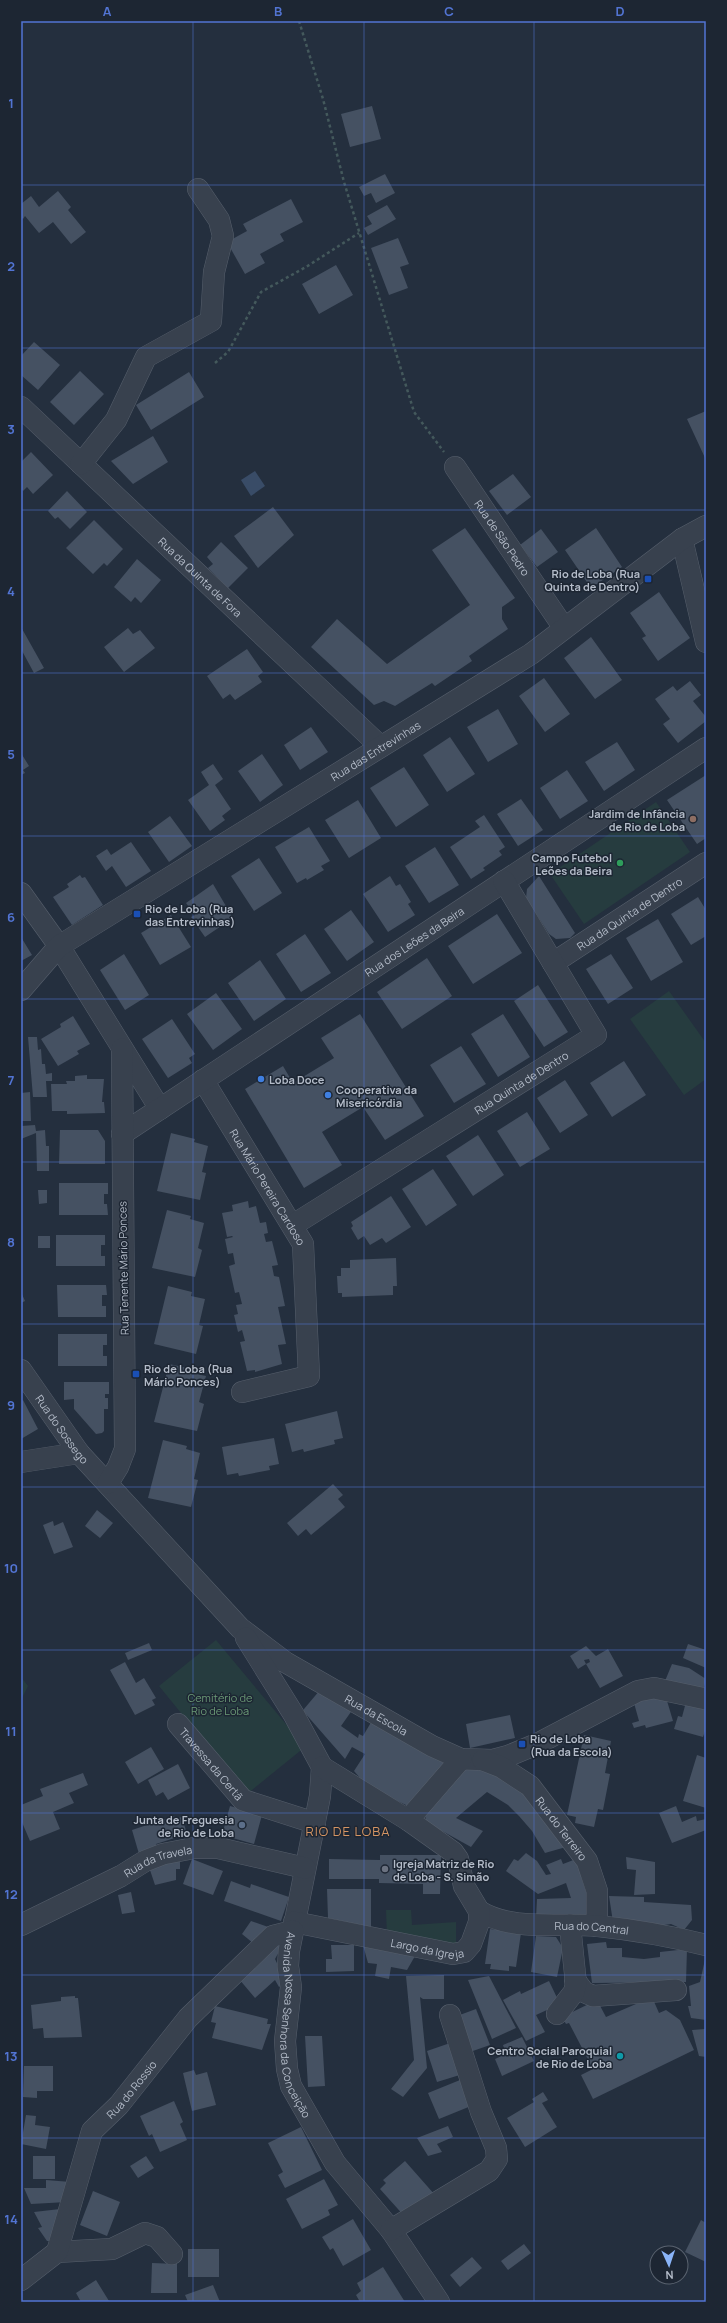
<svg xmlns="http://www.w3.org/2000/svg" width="727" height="2323" font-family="Manrope,sans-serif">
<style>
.green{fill:#263c3f}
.water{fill:#394c67}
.building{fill:#455162;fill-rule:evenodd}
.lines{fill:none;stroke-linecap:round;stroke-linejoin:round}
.minor-casing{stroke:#565f6c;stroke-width:22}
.path{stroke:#44595c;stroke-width:2.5;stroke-dasharray:3 3;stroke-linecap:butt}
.minor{stroke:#38414e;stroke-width:21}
.grid{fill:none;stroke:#5274d3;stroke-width:1;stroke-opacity:0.55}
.transit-dot{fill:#1a4fb4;stroke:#1d2633;stroke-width:1.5}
.education-dot{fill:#8d6e63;stroke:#1d2633;stroke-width:1.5}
.leisure-dot{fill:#2e9e5b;stroke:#1d2633;stroke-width:1.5}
.shop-dot{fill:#3f7fe0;stroke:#1d2633;stroke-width:1.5}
.service-dot{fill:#5c6f8a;stroke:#1d2633;stroke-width:1.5}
.worship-dot{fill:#6b7280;stroke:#1d2633;stroke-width:1.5}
.culture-dot{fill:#0f9aa8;stroke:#1d2633;stroke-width:1.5}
.labels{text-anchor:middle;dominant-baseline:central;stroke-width:3;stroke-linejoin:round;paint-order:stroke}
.street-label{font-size:11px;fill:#b4bcc9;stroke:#1d2633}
.poi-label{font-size:11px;font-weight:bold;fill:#b4bcc9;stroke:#1d2633;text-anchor:start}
.park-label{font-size:11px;fill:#6b9a76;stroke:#1d2633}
.quarter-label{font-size:13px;letter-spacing:1px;fill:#d59563;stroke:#1d2633}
.neatline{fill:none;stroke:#5274d3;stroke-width:1.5}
.grid-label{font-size:13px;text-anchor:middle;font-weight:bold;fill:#5274d3}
</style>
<rect width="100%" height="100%" fill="#242f3e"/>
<path class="green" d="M656,802L690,852L584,924L550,874Z
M669,991L706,1043V1079L684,1095L630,1019Z
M216,1640L305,1747L247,1794L159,1686Z
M21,1677L28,1686L21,1700Z
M386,1910H411L412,1925L456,1922V1945L387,1937Z"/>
<path class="water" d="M255,471L265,486L251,496L241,480Z"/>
<path class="building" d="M372,106L381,139L350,147L341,114Z
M385,174L395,193L376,203L371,193L364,196L359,187Z
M58,191L71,207L68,210L86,232L71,244L53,222L39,233L25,216L23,219L21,217V204L31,196L39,207Z
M291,199L303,222L280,234L284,241L260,254L265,263L245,274L227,242L247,231L243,224Z
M387,205L396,219L368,235L364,228L372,224L367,216Z
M398,238L409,264L400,267L408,288L389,295L371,248Z
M336,265L353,295L319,314L302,284Z
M34,342L60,365L38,390L21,375V356Z
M80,371L104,394L74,425L50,402Z
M189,372L204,397L151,430L136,405Z
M706,411V460L687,419Z
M153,436L168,462L133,484L111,461Z
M31,452L53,475L33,494L27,487L23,491L21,488V462Z
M513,474L531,497L507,515L489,491Z
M67,491L87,512L70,529L58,517L55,519L48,511Z
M273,507L294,535L258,568L234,536Z
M94,520L123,549L107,566L104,563L93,574L66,548Z
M465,528L515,598L502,607V619L508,629L469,656L472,661L435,686L432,683L395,706L384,701L374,705L311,647L337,619L387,664L470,605L432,550Z
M596,528L622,567L591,588L565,550Z
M541,529L558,552L537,567L520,545Z
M221,542L248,568L228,588L208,568L213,564L207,557Z
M137,559L161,580L141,603L135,597L131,602L114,587Z
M659,592L690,638L658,661L642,638L646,636L630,613Z
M21,627L44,668L34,673L21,649Z
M128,628L133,634L140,630L155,648L124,672L104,647Z
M591,637L622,680L595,699L564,658Z
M247,649L263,672L258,676L262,682L235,700L230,694L223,699L207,676Z
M544,678L570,714L545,732L519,696Z
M690,681L701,695L693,701L706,717V721L678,743L663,724L670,719L655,699L673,686L677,691Z
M498,709L518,744L488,762L467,727Z
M311,727L328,752L300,770L284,745Z
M450,737L475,774L447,792L423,755Z
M617,742L635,770L604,791L585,762Z
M21,753L29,766L23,770L25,773L21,775Z
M262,754L283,785L260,802L238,771Z
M213,764L223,779L215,785L231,809L222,816L225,820L210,831L188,800L209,785L201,772Z
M404,767L429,805L396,827L370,788Z
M567,770L588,801L560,819L540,788Z
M706,775V838L697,844L667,800Z
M521,799L543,830L518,846L497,814Z
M358,800L381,838L349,858L325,820Z
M484,815L505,847L499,851L502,855L483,868L485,870L471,879L450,847L480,827L475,821Z
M170,816L192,846L169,862L148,832Z
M309,827L330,861L321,866L324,870L307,880L306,878L297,883L275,847Z
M131,842L151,871L126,887L112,866L106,871L96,856L107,849L111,855Z
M435,847L459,885L429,903L405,866Z
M259,858L282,893L254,911L231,876Z
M80,875L82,878L85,877L103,905L72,925L53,897L69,887L67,884Z
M390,876L396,886L400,884L411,902L408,904L415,915L388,932L363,894Z
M539,876L575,933L570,938L556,939L549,934L526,898L527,889Z
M213,884L233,918L205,937L191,917L195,915L186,903Z
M698,897L706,910V936L691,945L671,914Z
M351,910L374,942L347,961L324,929Z
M497,914L522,953L473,984L448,946Z
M171,915L191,947L160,965L141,933Z
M658,919L683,962L651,981L626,938Z
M305,934L331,973L301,992L276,954Z
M21,937L32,955L21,961Z
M124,954L149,995L125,1010L100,970Z
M611,954L633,988L608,1004L586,969Z
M427,958L452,996L402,1029L377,992Z
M260,960L286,999L254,1021L228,983Z
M538,985L568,1032L544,1047L514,1001Z
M216,993L242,1029L213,1050L187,1014Z
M360,1014L424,1116L385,1140L363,1107L322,1132L342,1165L304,1188L245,1089L283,1066L293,1083L334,1058L321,1038Z
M503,1014L530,1057L498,1077L471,1034Z
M73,1016L90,1044L77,1051L79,1054L58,1066L41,1039L61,1027L60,1024Z
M172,1019L195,1054L189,1058L192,1063L168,1078L142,1039Z
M28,1037H37L38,1050L41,1049L42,1064H45L46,1074L52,1073V1081H46L47,1097H33Z
M461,1046L486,1084L454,1103L430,1065Z
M624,1061L646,1095L612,1117L590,1083Z
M87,1075V1079H104L102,1102H104L105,1113L67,1114V1111H52L51,1084H67L66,1081H75V1076Z
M565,1080L588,1115L560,1133L537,1098Z
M30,1092L31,1121H21V1093Z
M527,1112L550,1149L520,1167L497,1131Z
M35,1125L36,1131L45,1130L46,1146H49V1171H37L36,1133L21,1139V1126Z
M60,1130H98L105,1141V1164H59Z
M171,1133L195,1139L194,1142L208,1146L202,1172L206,1173L200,1200L157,1191Z
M478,1135L504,1175L473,1196L446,1156Z
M433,1169L457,1205L426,1226L402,1189Z
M59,1183H108V1194H104V1204H107L108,1215H59Z
M38,1190H47V1203L39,1204Z
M391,1196L411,1227L386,1243L382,1238L370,1245L364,1236L358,1240L351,1228L353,1226L351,1222Z
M248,1201L249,1208L256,1206L260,1223L266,1222L268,1233L264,1234L266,1242L272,1241L278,1265L272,1266L274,1276L279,1277L285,1306L278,1307L286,1344L278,1345L282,1364L255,1372V1370L247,1371L240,1342L245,1341L242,1330L238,1332L234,1315L238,1314L236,1305L242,1304L239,1292L235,1293L229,1266L235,1264L233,1253L228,1254L225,1239L233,1237L232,1236L227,1237L222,1213L233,1211L232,1205Z
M167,1210L191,1216L190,1219L204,1223L198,1248L202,1250L195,1277L152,1268Z
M56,1235H105V1245H101V1256H105V1266H56Z
M38,1236H50V1248H38Z
M396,1258L397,1286H393V1295L342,1297V1293H338L337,1276H341V1268H350V1260Z
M57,1285H106L107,1295H102V1306H106V1317H58Z
M168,1286L192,1292L191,1296L205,1299L199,1325L203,1326L196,1354L154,1344Z
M21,1292L25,1301L21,1303Z
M58,1334H107V1345H103V1356H107V1366H58Z
M169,1364L192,1369L191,1373L206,1376L199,1402L204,1404L197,1431L154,1422Z
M64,1382H109V1394H105V1398H108V1409H104V1431L102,1433L96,1434L74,1409V1399L64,1400Z
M23,1400L38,1429L21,1439V1401Z
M337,1411L343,1438L334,1440L335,1444L304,1452L303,1449L292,1452L285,1424Z
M274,1438L279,1464L269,1466L270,1470L239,1476L238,1473L227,1475L222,1447Z
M163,1440L187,1446L186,1449L200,1453L194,1479L198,1480L191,1507L148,1498Z
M333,1484L343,1495L338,1499L345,1507L311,1535L306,1529L298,1536L287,1523Z
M97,1510L113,1523L100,1538L85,1526Z
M53,1521L54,1526L63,1522L73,1547L54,1554L43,1525Z
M149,1643L152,1650L128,1660L125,1653Z
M688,1644L706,1650V1668L683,1658Z
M586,1646L596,1656L608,1649L623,1676L600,1688L586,1664L578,1669L570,1656ZM589,1659L590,1662L586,1664L584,1660Z
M125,1662L136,1683L144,1678L156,1698L152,1700L155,1705L135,1715L110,1670Z
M672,1664L689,1668L706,1679L703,1691L665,1681Z
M320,1690L353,1709L341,1726L358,1738L359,1734L363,1736L373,1719L447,1765L408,1806L368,1787L354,1771L365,1754L352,1747L345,1759L304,1712V1709Z
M665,1694L673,1721L646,1728L645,1725L634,1728L632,1723L639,1721L634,1703Z
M686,1702L706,1707V1728L703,1737L674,1729L678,1716L682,1717Z
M510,1715L515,1738L470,1748L466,1724Z
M584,1735L611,1741L605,1773L610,1774L603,1810L598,1809L594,1827L575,1823L576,1817L567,1815Z
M151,1747L164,1769L138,1784L125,1762Z
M697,1755L706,1758V1808L683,1801Z
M178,1764L190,1788L168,1800L163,1792L156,1796L148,1780Z
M485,1769L521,1788L566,1847L545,1853L532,1831L519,1816L508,1805L487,1792L456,1818L483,1831L471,1847L426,1822L425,1814L465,1770Z
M83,1773L88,1785L69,1793L74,1803L53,1812L60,1829L30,1841L21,1820V1805L43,1796L40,1789Z
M230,1806L262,1815L254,1844L222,1835Z
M676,1806L682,1822L696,1816L697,1821L706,1819V1830L672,1843L659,1813Z
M174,1816L175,1819L182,1817L187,1834L156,1844L158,1848L139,1854L132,1830Z
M526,1853L537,1861L546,1875L551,1874L546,1865L561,1859L563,1864L576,1859L584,1875L581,1877L588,1898L589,1919L536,1918L537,1899L571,1898L566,1883L538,1894L506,1871L514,1859L518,1861Z
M380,1855H441L440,1894H423V1884L379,1883V1879H329V1859L380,1860Z
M626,1857L655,1862V1894L634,1895L636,1870L627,1869Z
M180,1858V1869H176V1880L155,1885L149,1867Z
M192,1859L223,1871L213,1895L183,1884Z
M231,1881L250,1888L251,1884L289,1897L281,1921L224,1901Z
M327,1889H371V1927L328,1918Z
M131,1892L135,1912L122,1914L118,1895Z
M609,1896L644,1897V1902L691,1905L692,1920L684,1930L671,1924L658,1926L613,1922Z
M251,1921L274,1929L258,1947L242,1934Z
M490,1929L521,1933L516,1967L509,1966V1971L490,1969L491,1964H485Z
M536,1936L556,1937L563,1948L557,1977L531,1972Z
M606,1942L607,1948H622V1957L644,1959L660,1957V1952L687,1949L686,1982L592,1983L587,1944Z
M279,1943L281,1948L275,1959L286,1982L279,1987L275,1980L255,1998L239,1979Z
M331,1945H354V1971L326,1972V1959H332Z
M363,1945L415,1956L407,1970L391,1967L389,1979L375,1976L377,1964L368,1963Z
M706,1955V2020L691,2018L688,2006H691L689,1986L700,1982Z
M444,1975V1999H423L420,1997L427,2068L403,2097L391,2089L414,2060L406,1976Z
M489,1976L516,2028L492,2039L468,1980Z
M549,1981L560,2004L536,2015L545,2032L526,2041L503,2000L520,1991L521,1994Z
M75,1996V1998H78L82,2037L44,2038L43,2028L33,2029L31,2005L61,2001V1997Z
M652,1997L659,2013L666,2010L680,2020L694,2050L593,2099L581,2075L593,2069L569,2023L566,2024L562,2017L597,2000L606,2017Z
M215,2006L268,2019L267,2024H271L262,2050L212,2038L216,2023L211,2022Z
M476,2009L490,2045L470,2052L457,2016Z
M705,2029L706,2033V2057L699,2056L692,2030Z
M305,2036H322L325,2086L308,2087Z
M522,2037L534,2061L502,2076L495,2059L506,2054L503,2045Z
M453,2042L463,2074L437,2082L427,2051Z
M24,2066H53V2091H37V2098L23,2097Z
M194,2070L196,2075L207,2072L216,2105L192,2111L183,2073Z
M460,2080L471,2106L439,2119L428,2093Z
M543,2092L548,2100L542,2103L557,2127L525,2147L507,2118L534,2102L532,2099Z
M174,2101L183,2122L180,2124L187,2140L160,2152L152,2134L149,2136L140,2116Z
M26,2115L36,2116L35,2125L50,2127L46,2149L21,2144Z
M448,2126L453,2137L437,2144L442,2152L428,2156L417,2138Z
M301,2127L322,2170L285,2188L278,2175L283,2172L268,2143Z
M33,2156H55V2179H33Z
M146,2156L154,2168L138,2178L130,2166Z
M405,2161L435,2195L406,2218L380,2189L386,2183L383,2180Z
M324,2179L338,2205L328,2210L330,2215L302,2229L286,2199Z
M46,2180L71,2182L67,2202L31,2204L24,2188H46Z
M93,2191L120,2202L107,2236L80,2225Z
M60,2209L56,2241H47L38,2228L42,2227L34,2212Z
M353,2219L371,2250L343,2266L333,2248L330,2250L322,2237Z
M701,2220L706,2223V2262L685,2252Z
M524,2244L531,2253L508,2270L501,2261Z
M188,2249H219V2277H188Z
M472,2257L482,2268L460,2287L450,2275Z
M152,2263L177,2264V2293H151Z
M383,2267L405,2302H360L356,2295L361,2291L357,2283Z
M96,2280L109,2301L81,2302L76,2293Z
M213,2285L220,2302H188L185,2295Z"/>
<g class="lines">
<defs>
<g id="minor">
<path id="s1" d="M21,407L380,746"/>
<path d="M81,464L116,420L146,357L211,321L214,272L223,236L219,220L198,189"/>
<path id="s2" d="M455,467L564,628"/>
<path d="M682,539L706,642"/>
<path d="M21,893L59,946L160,1109"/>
<path id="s3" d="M553,963L706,863"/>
<path id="s4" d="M21,990L59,946L531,654L682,539L706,526"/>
<path id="s5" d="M203,1080L303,1244L309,1376L242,1392"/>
<path id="s6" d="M122,1134L706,748"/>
<path id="s7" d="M293,1225L596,1035L504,881"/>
<path id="s8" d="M21,1370L79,1453L240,1628L285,1662L432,1746L461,1759L493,1760L508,1756L537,1744L638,1691L654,1688L706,1699"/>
<path d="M21,1462L79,1453"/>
<path d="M108,1483L118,1467L125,1449L122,1049"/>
<path id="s9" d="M246,1638L294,1715L322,1767L320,1796L289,1951L288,1966L291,1987L285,2041L287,2069L291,2086L335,2163L391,2230L439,2302"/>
<path id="s10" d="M178,1724L243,1800L315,1823"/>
<path id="s11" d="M483,1760L501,1767L530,1786L587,1861L597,1891V1926"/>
<path d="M408,1820L461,1759"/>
<path id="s12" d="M479,1911C514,1932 559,1922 598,1926C635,1930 670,1936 706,1945"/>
<path id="s13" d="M294,1922L453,1954L464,1952L471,1944L479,1922V1911L464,1886L458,1859L453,1852L408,1820L322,1767"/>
<path id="s14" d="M21,1925L121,1876L145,1861L163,1854L194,1848H218L305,1868"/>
<path d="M575,1980L584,1992L593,1996L676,1990"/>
<path d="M557,2014L574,1992L576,1984L570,1925"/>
<path d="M391,2230L489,2171L497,2159L496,2148L481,2112L450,2015"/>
<path d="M57,2252L112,2249L145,2233L157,2237L172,2254"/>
<path id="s15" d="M21,2280L57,2252L92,2131L119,2105L188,2018L273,1936L293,1931"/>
</g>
</defs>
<use href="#minor" class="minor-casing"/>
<path class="path" d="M299,21L323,99L344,182L414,412L444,452
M215,363L228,352L261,292L306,267L359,233"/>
<use href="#minor" class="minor"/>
</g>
<path class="grid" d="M193,21V2302M364,21V2302M534,21V2302M21,185H706M21,348H706M21,510H706M21,673H706M21,836H706M21,999H706M21,1162H706M21,1324H706M21,1487H706M21,1650H706M21,1813H706M21,1975H706M21,2138H706"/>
<g class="transit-dot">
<rect x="644" y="575" width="8" height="8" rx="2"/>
<rect x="133" y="910" width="8" height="8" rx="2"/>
<rect x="132" y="1370" width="8" height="8" rx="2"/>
<rect x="518" y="1740" width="8" height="8" rx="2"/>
</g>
<circle class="education-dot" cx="693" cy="819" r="4"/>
<circle class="leisure-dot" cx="620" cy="863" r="4"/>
<g class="shop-dot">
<circle cx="261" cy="1079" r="4"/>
<circle cx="328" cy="1095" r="4"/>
</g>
<circle class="service-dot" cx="242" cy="1825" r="4"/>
<circle class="worship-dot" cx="385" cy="1869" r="4"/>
<circle class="culture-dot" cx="620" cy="2056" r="4"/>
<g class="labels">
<g class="street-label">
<text stroke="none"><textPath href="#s2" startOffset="85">Rua de São Pedro</textPath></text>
<text stroke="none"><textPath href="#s1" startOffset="247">Rua da Quinta de Fora</textPath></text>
<text stroke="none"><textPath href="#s4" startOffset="430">Rua das Entrevinhas</textPath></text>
<text stroke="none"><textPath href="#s3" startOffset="91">Rua da Quinta de Dentro</textPath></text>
<text stroke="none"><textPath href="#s6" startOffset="350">Rua dos Leões da Beira</textPath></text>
<text stroke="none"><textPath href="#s7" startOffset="269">Rua Quinta de Dentro</textPath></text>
<text stroke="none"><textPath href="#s5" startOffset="125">Rua Mário Pereira Cardoso</textPath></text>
<text transform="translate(123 1268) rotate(-91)">Rua Tenente Mário Ponces</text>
<text stroke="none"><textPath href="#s8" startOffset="72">Rua do Sossego</textPath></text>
<text stroke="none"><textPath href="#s8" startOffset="501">Rua da Escola</textPath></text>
<text stroke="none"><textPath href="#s10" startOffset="52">Travessa da Certã</textPath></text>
<text stroke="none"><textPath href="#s11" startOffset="107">Rua do Terreiro</textPath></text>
<text stroke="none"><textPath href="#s14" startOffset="152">Rua da Travela</textPath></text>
<text stroke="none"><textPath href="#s12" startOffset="115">Rua do Central</textPath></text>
<text stroke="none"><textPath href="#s13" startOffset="136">Largo da Igreja</textPath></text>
<text stroke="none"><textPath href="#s9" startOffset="413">Avenida Nossa Senhora da Conceição</textPath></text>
<text stroke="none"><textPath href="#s15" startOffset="229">Rua do Rossio</textPath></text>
</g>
<g class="poi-label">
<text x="640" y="573" text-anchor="end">Rio de Loba (Rua<tspan x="640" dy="13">Quinta de Dentro)</tspan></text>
<text x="685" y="813" text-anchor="end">Jardim de Infância<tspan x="685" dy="13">de Rio de Loba</tspan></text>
<text x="612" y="857" text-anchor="end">Campo Futebol<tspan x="612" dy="13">Leões da Beira</tspan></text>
<text x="145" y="908">Rio de Loba (Rua<tspan x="145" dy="13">das Entrevinhas)</tspan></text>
<text x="269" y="1079">Loba Doce</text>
<text x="336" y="1089">Cooperativa da<tspan x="336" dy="13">Misericórdia</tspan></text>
<text x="144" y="1368">Rio de Loba (Rua<tspan x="144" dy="13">Mário Ponces)</tspan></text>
<text x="530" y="1738">Rio de Loba<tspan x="530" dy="13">(Rua da Escola)</tspan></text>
<text x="234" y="1819" text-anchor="end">Junta de Freguesia<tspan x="234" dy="13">de Rio de Loba</tspan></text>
<text x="393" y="1863">Igreja Matriz de Rio<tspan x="393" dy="13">de Loba - S. Simão</tspan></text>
<text x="612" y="2050" text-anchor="end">Centro Social Paroquial<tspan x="612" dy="13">de Rio de Loba</tspan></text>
</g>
<g class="park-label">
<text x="220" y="1697">Cemitério de<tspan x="220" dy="13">Rio de Loba</tspan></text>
</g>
<g class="quarter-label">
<text x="348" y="1831">RIO DE LOBA</text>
</g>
</g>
<rect width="727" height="2323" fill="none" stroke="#1d2633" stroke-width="44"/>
<g transform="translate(669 2265) rotate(177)"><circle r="19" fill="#1d2633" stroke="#59626f"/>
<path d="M0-3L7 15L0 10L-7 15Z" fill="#8ab4f8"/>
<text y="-6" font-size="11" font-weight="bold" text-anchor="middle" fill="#b4bcc9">N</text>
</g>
<rect x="22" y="22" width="683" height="2279" class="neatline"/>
<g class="grid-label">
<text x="107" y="16">A</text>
<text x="278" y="16">B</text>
<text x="449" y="16">C</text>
<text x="620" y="16">D</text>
<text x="11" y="108">1</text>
<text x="11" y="271">2</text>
<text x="11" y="434">3</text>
<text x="11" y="596">4</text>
<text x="11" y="759">5</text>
<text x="11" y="922">6</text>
<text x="11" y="1085">7</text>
<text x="11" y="1247">8</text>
<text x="11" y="1410">9</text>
<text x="11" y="1573">10</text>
<text x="11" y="1736">11</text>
<text x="11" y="1899">12</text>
<text x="11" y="2061">13</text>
<text x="11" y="2224">14</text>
</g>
</svg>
